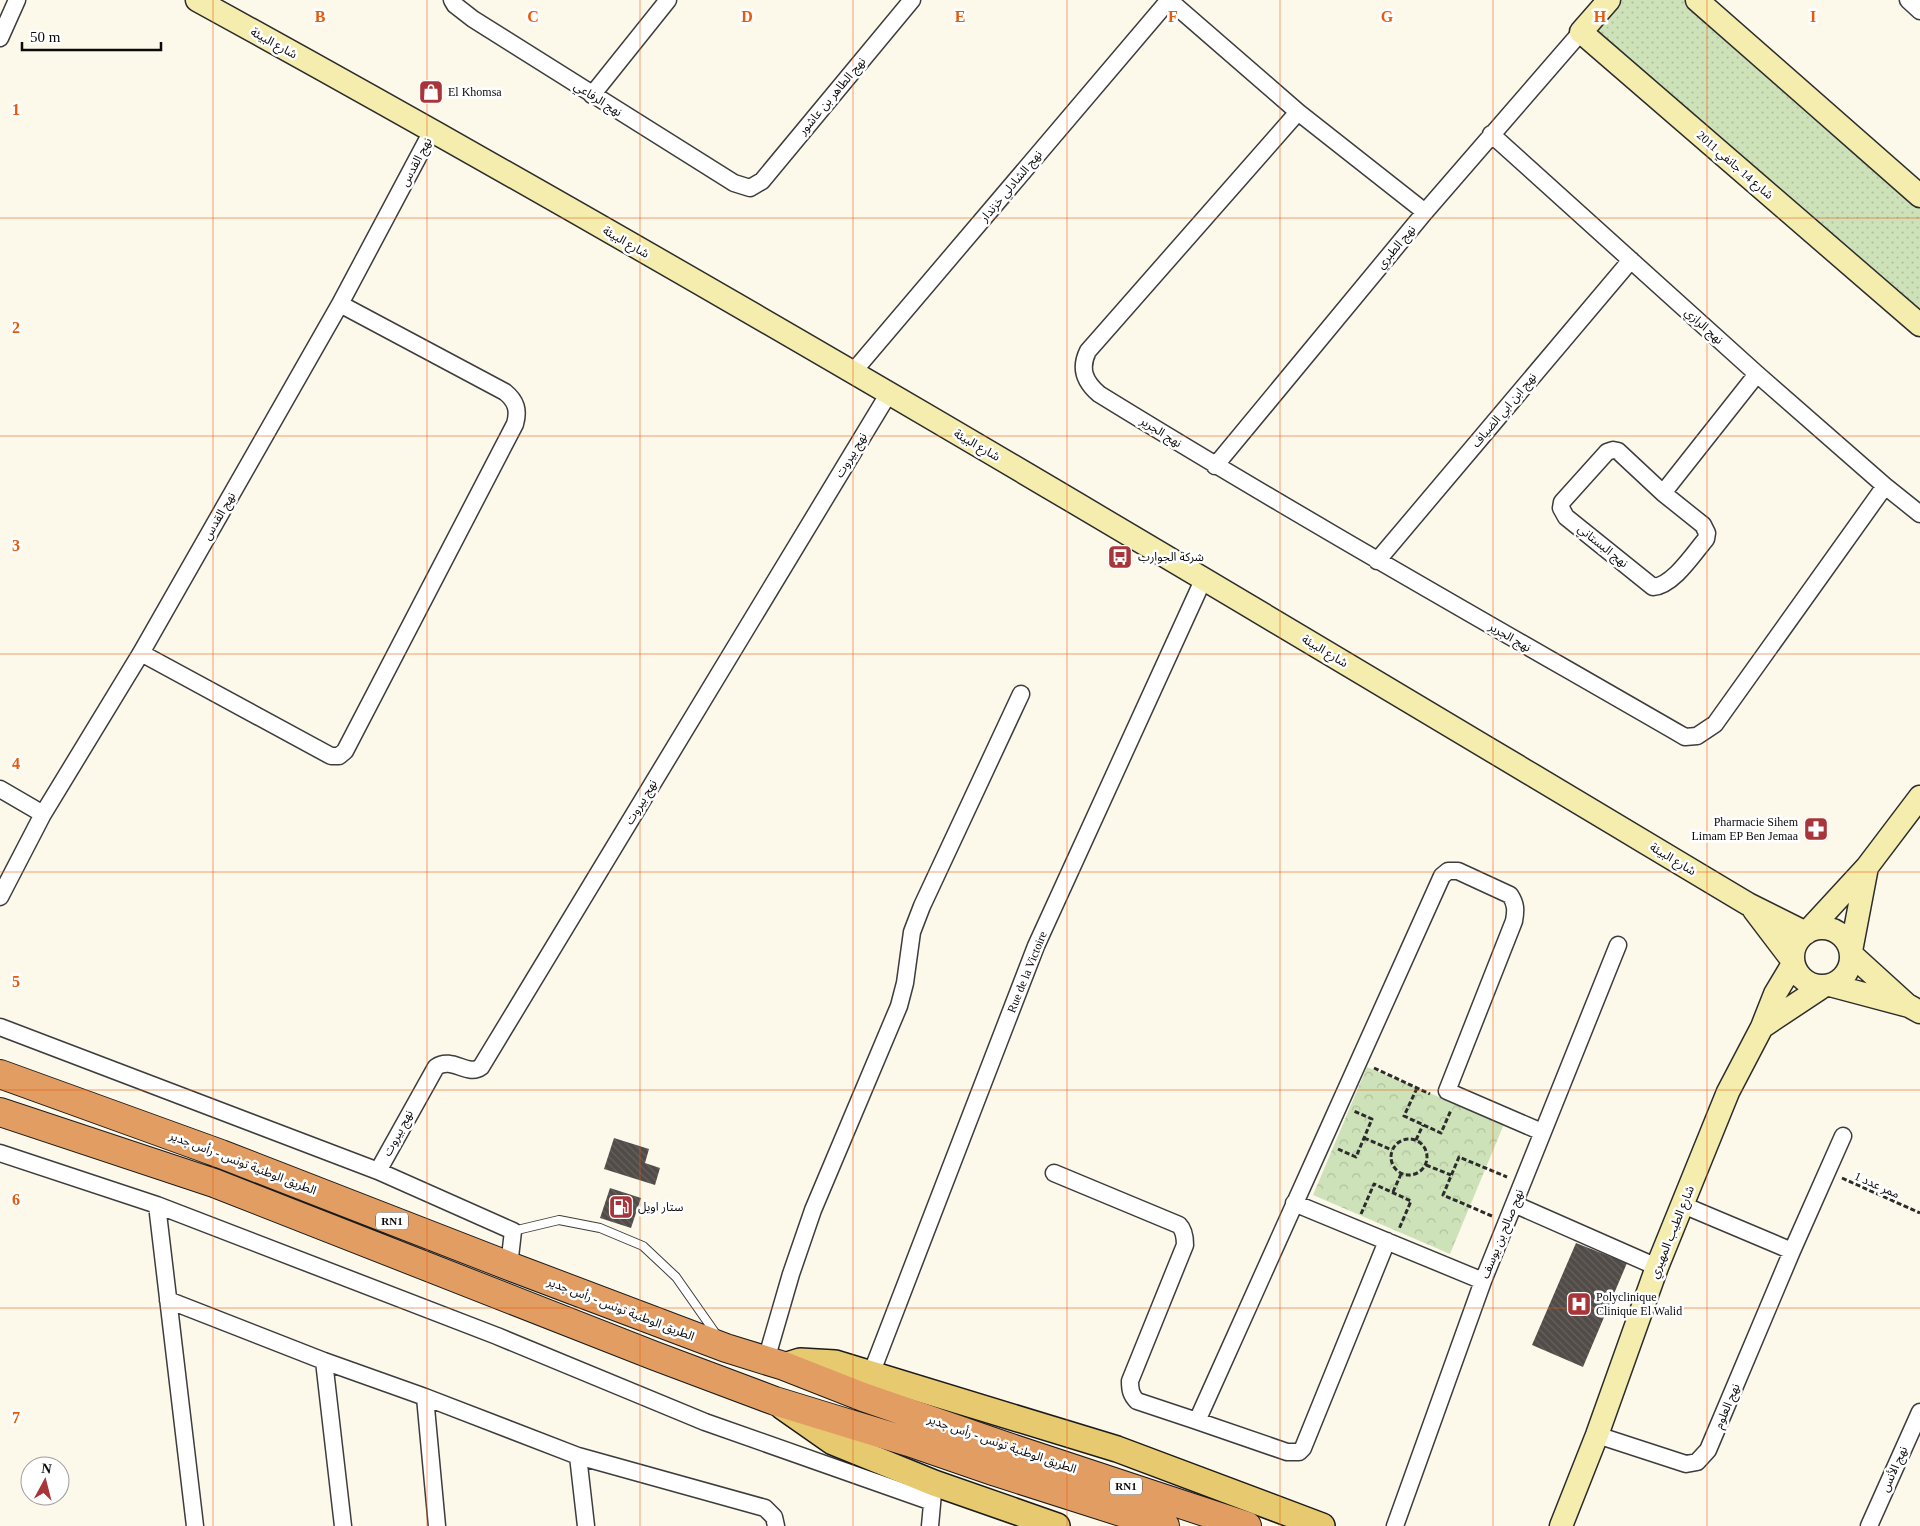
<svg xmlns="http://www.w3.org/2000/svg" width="1920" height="1526" font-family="'Times New Roman','Noto Sans Arabic',serif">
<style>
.grass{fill:url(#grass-dots)}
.park{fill:url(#park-crowns)}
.building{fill:url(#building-back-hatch)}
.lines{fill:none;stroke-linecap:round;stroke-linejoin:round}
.lane-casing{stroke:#3d3d3d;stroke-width:10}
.street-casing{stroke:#3d3d3d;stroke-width:19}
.secondary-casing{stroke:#2c2c2c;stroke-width:25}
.primary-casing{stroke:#1b1b1b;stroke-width:28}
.highway-casing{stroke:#1b1b1b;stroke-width:30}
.path{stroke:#2c2c2c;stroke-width:3;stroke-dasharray:5 2.5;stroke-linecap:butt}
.lane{stroke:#fff;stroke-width:8}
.street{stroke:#fff;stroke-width:16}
.secondary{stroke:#f5edad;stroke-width:22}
.primary{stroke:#e7ca70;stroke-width:25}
.highway{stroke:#e29d63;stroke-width:28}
.grid{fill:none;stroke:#e8590c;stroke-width:1;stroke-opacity:0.55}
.labels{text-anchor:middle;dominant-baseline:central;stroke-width:5;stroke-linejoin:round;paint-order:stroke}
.shield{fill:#fff;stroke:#545454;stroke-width:1}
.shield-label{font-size:11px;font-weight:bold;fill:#0a0a0a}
.street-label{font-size:12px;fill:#0a0a0a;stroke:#fff}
.poi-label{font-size:12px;fill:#0a0a0a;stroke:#fff;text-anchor:start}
.grid-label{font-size:16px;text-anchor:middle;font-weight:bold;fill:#e8590c;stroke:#fff;stroke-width:5;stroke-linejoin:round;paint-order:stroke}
</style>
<defs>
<pattern id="grass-dots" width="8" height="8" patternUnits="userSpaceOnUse" patternTransform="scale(1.25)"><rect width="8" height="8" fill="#cee2b9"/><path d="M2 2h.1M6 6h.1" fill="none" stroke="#b0c19e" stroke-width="1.8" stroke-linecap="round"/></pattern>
<pattern id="park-crowns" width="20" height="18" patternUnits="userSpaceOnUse" patternTransform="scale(1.25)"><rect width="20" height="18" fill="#cee2b9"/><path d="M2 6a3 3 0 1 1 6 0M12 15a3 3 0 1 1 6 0" fill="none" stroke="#b0c19e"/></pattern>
<pattern id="building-back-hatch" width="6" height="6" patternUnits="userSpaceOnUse" patternTransform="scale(1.25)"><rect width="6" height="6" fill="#524c48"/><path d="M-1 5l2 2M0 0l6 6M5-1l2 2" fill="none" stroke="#66615e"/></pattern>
</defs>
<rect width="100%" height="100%" fill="#fcf9eb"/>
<path class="grass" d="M1614,0H1693L1920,199V321L1590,28Z"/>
<path class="park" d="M1367,1067L1504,1124L1450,1254L1313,1195Z"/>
<path class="building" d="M614,1138L649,1149L645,1163L660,1168L655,1185L604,1169Z
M610,1188L641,1198L631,1228L600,1218Z
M1576,1243L1627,1263L1583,1367L1532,1345Z"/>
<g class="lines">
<defs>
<path id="lane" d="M513,1231L559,1220L600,1228L643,1246L676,1277L716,1334"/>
<path id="street" d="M452,0L455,5L473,19L734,183L750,188L762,181L912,0
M1169,0L1298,112L1425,212
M1908,0L1920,11
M0,38L17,0
M592,95L668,0
M1298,112L1088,351C1079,369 1085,382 1099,394C1292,513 1489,624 1685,737L1697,736L1715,724L1885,486
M1491,134L1757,374L1885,486L1920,514
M853,372L1169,0
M1613,450L1618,451L1663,493L1703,525L1707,533L1706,539C1694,553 1673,586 1653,587L1566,517L1561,508L1562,502L1607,452Z
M1215,466L1425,212L1581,32
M1663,493L1757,374
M1377,561L1631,260
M141,653L331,756H339L345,751L515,424C519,410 516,401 505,392L340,304
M0,789L43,814
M0,897L43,814L141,653L340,304L432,131
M0,1027L378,1171L513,1231L509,1266
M0,1153L157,1205L497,1336L705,1422L932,1502
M378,1171L436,1067C452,1056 468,1077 481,1067L889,393
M1054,1173L1179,1225C1184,1230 1185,1237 1185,1245L1130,1381C1130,1390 1131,1395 1137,1401L1197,1421
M1294,1203L1483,1281
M1514,1204L1657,1267
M157,1205L195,1526
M1683,1205L1792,1251
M1387,1241L1303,1448L1299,1452H1287L1197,1421C1278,1239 1361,1058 1442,876L1448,871H1458L1510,895C1516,904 1516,910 1514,921L1447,1091L1542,1132
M168,1300L324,1361L425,1397L578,1456L765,1508L774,1517L776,1526
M766,1360L791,1274L813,1210L899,1006L905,983L912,932L922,906L1021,694
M324,1361L343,1526
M871,1374L1036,946L1204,578
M425,1397L437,1526
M1597,1435L1686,1464L1697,1462L1708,1450L1792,1251L1843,1136
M578,1456L586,1526
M930,1526L933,1493
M1395,1526L1483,1281L1618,945
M1869,1526L1920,1412"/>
<path id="secondary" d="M197,0C722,288 1235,597 1748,904L1806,933
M1609,0L1581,32L1920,325
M1697,0L1920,196
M1754,910L1792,960
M1793 957a29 29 0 1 1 58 0a29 29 0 1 1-58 0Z
M1808,931L1867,867L1920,797
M1851,951L1867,867
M1851,954L1906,1004
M1830,985L1909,1006L1920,1012
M1762,1027L1822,987
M1561,1526L1597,1435L1657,1267L1728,1092L1762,1027L1775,994L1793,964"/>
<path id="primary" d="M784,1366L800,1361L835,1363L1117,1449L1322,1526
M783,1407L833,1442L934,1483L1057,1526"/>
<path id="highway" d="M0,1074L221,1154L509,1266L726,1348L784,1366L863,1397L1005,1446L1247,1526
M0,1112L214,1183L655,1356L775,1401L909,1442L996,1472L1165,1526"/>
</defs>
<use href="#lane" class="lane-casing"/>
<use href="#street" class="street-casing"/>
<use href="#secondary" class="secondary-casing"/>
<use href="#primary" class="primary-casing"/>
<use href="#highway" class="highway-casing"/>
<path class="path" d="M1374,1068L1430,1094
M1417,1088L1404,1116L1441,1133L1451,1110
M1364,1138L1392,1150
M1391 1157a18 18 0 1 1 36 0a18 18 0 1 1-36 0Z
M1416,1140L1423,1125
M1338,1149L1356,1157L1372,1119L1354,1111
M1426,1165L1451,1175
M1842,1178L1920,1213
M1393,1192L1401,1174
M1361,1214L1374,1184L1411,1201L1399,1229
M1492,1216L1443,1195L1459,1157L1507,1177"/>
<use href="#lane" class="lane"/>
<use href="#street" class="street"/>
<use href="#secondary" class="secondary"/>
<use href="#primary" class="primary"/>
<use href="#highway" class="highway"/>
</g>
<path class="grid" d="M213,0V1526M427,0V1526M640,0V1526M853,0V1526M1067,0V1526M1280,0V1526M1493,0V1526M1707,0V1526M0,218H1920M0,436H1920M0,654H1920M0,872H1920M0,1090H1920M0,1308H1920"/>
<defs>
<symbol id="shop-square" viewBox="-11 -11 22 22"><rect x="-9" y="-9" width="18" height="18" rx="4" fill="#a8353a" stroke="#fff"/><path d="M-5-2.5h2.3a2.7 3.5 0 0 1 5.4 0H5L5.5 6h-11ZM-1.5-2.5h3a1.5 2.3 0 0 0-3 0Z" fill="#fff"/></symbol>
<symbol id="bus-square" viewBox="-11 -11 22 22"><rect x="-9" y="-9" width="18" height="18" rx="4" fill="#a8353a" stroke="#fff"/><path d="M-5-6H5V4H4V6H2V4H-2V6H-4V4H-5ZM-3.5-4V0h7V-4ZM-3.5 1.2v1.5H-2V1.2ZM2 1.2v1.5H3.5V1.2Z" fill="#fff"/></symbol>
<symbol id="pharmacy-square" viewBox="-11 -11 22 22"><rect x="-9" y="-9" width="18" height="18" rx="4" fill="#a8353a" stroke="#fff"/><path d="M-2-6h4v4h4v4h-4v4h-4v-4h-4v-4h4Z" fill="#fff"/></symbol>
<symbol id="fuel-square" viewBox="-11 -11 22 22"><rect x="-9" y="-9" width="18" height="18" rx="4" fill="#a8353a" stroke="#fff"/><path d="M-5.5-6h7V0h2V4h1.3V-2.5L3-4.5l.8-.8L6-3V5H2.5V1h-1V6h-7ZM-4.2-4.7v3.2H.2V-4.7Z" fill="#fff"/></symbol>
<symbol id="hospital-square" viewBox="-11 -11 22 22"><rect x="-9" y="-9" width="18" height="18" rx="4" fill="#a8353a" stroke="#fff"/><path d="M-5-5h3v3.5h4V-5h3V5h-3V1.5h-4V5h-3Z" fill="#fff"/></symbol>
</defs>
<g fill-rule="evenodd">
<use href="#shop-square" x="417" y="78" width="28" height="28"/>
<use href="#bus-square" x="1106" y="543" width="28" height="28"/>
<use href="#pharmacy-square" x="1802" y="815" width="28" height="28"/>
<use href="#fuel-square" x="607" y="1193" width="28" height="28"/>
<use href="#hospital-square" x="1565" y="1290" width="28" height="28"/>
</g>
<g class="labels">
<g class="shield">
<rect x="376" y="1212.5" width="32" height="17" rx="4"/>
<rect x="1110" y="1477.5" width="32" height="17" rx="4"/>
</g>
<g class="shield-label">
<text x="392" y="1221">RN1</text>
<text x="1126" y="1486">RN1</text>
</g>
<g class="street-label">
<text transform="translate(274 43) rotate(29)">شارع البيئة</text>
<text transform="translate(832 96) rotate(-50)">نهج الطاهر بن عاشور</text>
<text transform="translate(598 99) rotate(32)">نهج الرفاعي</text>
<text transform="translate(416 162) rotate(-62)">نهج القدس</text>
<text transform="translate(1735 165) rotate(41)">شارع 14 جانفي 2011</text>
<text transform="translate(1011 186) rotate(-50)">نهج الشادلي خزندار</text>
<text transform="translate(626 242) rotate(30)">شارع البيئة</text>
<text transform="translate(1396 247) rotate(-50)">نهج الطبري</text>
<text transform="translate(1704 326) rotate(42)">نهج الرازي</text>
<text transform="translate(1504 410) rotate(-50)">نهج ابن ابي الضياف</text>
<text transform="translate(1161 432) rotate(32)">نهج الجرير</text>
<text transform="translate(977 445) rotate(30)">شارع البيئة</text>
<text transform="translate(851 455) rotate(-59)">نهج بيروت</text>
<text transform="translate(219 516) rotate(-60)">نهج القدس</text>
<text transform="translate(1603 546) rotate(39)">نهج البستاني</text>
<text transform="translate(1510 637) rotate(30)">نهج الجرير</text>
<text transform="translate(1325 651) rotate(31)">شارع البيئة</text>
<text transform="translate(641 802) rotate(-59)">نهج بيروت</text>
<text transform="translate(1673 859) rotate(31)">شارع البيئة</text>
<text transform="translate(1027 972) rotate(-68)">Rue de la Victoire</text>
<text transform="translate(398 1133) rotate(-62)">نهج بيروت</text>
<text transform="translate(243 1163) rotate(21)">الطريق الوطنية تونس - رأس جدير</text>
<text transform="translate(1877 1185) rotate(24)">ممر عدد 1</text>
<text transform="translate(1672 1232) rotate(-68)">شارع الطيب المهيري</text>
<text transform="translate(1502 1234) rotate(-68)">نهج صالح بن يوسف</text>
<text transform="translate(621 1309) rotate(21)">الطريق الوطنية تونس - رأس جدير</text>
<text transform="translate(1727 1406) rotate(-67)">نهج العلوم</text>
<text transform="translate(1002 1444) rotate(19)">الطريق الوطنية تونس - رأس جدير</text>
<text transform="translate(1894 1469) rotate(-66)">نهج الأنس</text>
</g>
<g class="poi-label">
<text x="448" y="92">El Khomsa</text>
<text x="1138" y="557">شركة الجوارب</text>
<text x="1798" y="822" text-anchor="end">Pharmacie Sihem<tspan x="1798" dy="14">Limam EP Ben Jemaa</tspan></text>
<text x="638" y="1207">ستار اويل</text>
<text x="1596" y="1297">Polyclinique<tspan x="1596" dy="14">Clinique El Walid</tspan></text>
</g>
</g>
<g class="grid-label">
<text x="320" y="22">B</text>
<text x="533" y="22">C</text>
<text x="747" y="22">D</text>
<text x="960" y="22">E</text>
<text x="1173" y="22">F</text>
<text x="1387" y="22">G</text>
<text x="1600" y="22">H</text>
<text x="1813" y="22">I</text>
<text x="16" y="115">1</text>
<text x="16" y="333">2</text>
<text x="16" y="551">3</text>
<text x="16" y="769">4</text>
<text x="16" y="987">5</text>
<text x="16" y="1205">6</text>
<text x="16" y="1423">7</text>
</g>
<g transform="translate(45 1481) rotate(7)"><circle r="24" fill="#ffffff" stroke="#9d9d9d"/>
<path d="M0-4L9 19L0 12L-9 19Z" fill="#a8353a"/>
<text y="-8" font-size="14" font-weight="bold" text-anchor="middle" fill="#0a0a0a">N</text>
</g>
<path d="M22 42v8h139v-8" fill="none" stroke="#0a0a0a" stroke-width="2.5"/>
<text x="30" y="42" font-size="15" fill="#0a0a0a" stroke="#ffffff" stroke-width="4" paint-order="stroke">50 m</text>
</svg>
